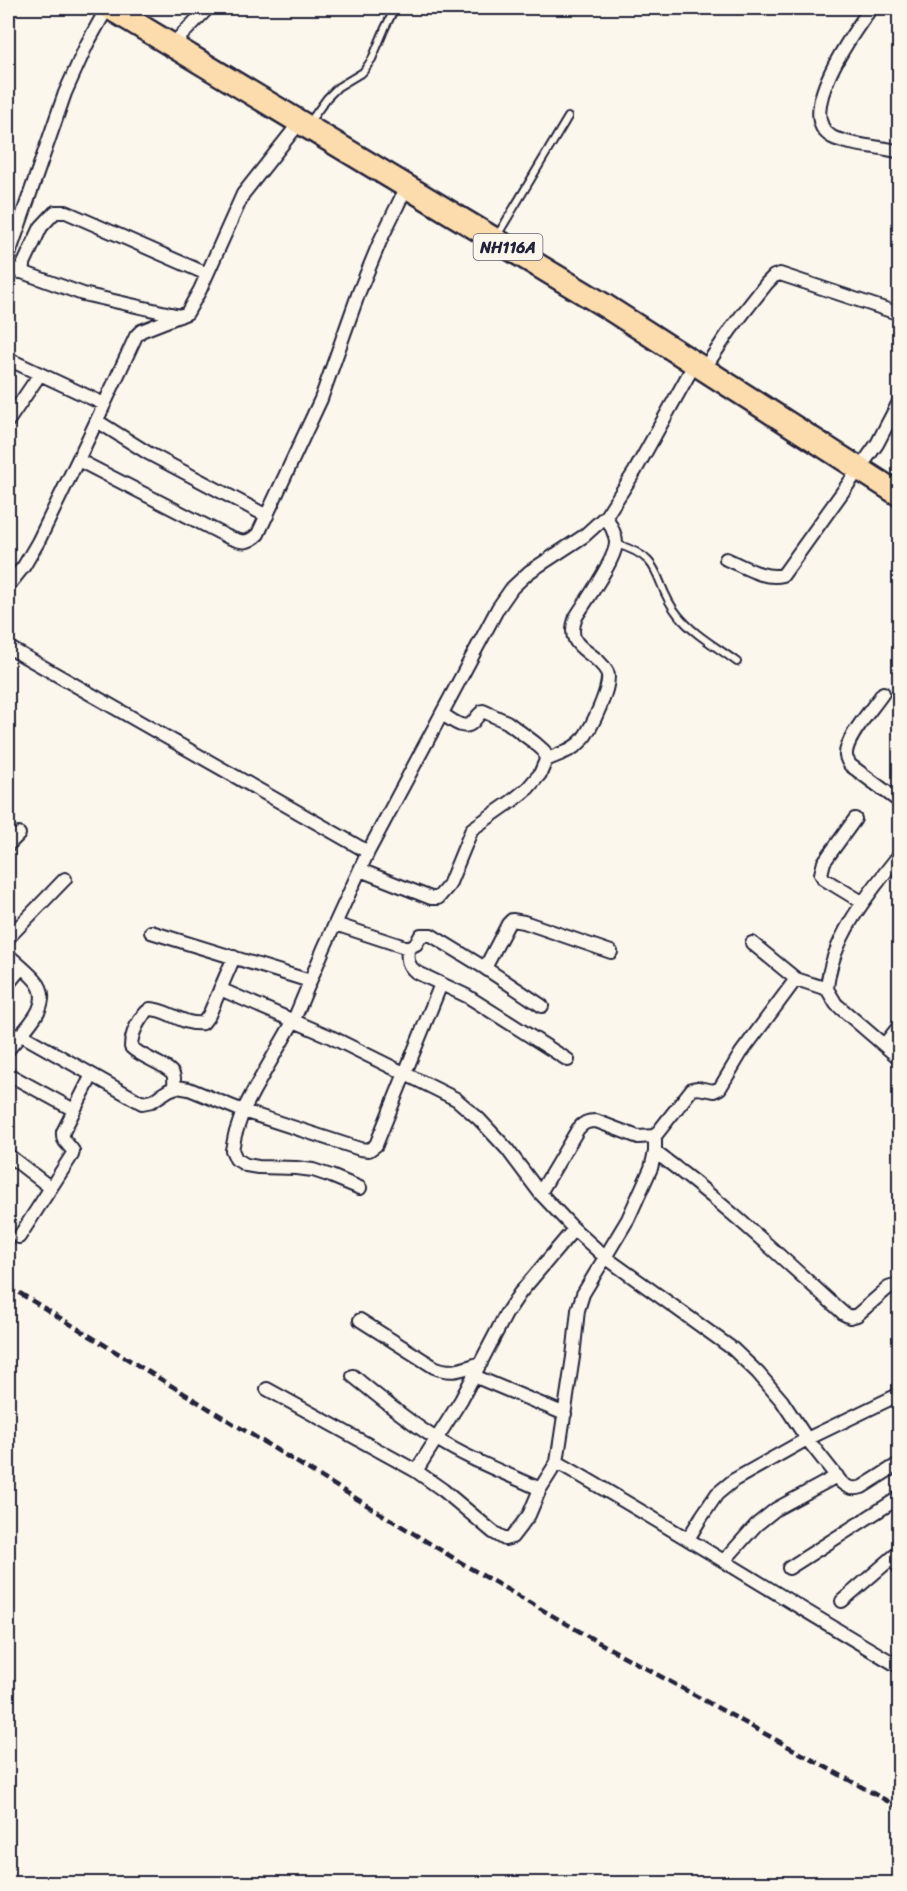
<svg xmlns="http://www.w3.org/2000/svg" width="907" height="1891" font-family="Sriracha,sans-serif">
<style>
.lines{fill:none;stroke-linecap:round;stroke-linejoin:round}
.lane-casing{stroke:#22223b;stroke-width:10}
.street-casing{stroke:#22223b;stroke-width:16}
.highway-casing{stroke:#22223b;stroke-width:27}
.lane{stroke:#fbf7ec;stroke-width:6}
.street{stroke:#fbf7ec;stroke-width:12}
.highway{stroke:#fcdcac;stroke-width:22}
.rail{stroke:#22223b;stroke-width:4.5;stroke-dasharray:9 4.5;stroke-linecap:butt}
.labels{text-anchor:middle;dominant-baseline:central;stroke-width:4.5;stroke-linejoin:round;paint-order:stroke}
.shield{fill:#fbf7ec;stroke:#636270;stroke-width:1.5}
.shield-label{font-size:16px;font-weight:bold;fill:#22223b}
</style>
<rect width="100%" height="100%" fill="#fbf7ec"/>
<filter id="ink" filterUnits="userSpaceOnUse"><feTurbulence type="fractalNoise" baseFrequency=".0167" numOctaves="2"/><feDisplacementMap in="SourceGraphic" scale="12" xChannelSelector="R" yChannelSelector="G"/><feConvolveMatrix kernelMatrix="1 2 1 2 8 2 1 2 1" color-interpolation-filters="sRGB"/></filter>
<g filter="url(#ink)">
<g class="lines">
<defs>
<path id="lane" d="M309,123L327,98L338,87L363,72L372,59L385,28L395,8
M497,236L568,117
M616,544C668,559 651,582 678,615C693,634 717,647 737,662"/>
<path id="street" d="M871,8C855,30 793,115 832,137C850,146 879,146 900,152
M172,45L208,8
M8,257L65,93L87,44L107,8
M8,267L83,294L180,316
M20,272L41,227L55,212H66L207,274
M8,359L104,404
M704,369L731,329L767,283L774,276L780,274L900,314
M8,421L40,374
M97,421L148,453L267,516
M78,460L228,537C241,542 247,545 258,534L321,399L359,292L381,239L407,186
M726,559C743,566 764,580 783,575L877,444L900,400
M8,586L24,566L38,542L90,435L136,336L141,331L187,313L200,290L243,194L300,122
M8,647L368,852
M883,693C874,707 844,739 846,756C846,758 849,763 850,765L900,802
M546,760C559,754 574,750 582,740C591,729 613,684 607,672C595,649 563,650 576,617C585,602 616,559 616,543C616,533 610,525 606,516
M855,819L824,862L821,874L824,879L862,902
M8,845L19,834
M360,870L431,898H438L449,885L472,829L512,801L528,788L540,774L546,760L544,751L535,743L507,722L483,711C478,715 476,718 473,722C464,732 451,719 442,714
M335,924L408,948L416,944L421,935H431L485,968L542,1006
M151,932L310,981
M8,938L65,879
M752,943L796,979L827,989L836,1004L900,1059
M408,948C407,959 407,965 416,972L467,996L568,1060
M8,955C17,963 27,971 35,980C57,1004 22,1031 8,1050
M485,968L508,924L512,920L524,922L611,952
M8,984L21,968
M220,989L331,1037L456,1099L479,1119L507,1149L540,1193L574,1229L605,1257L733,1349L758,1373L782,1401L807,1439L841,1482C848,1488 853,1490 862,1487L900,1463
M827,989C831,938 869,893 900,854
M20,1034L142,1103L152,1101L169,1090L177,1087L189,1089L243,1111L360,1149L369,1150L376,1145L441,984
M884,1045L900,1025
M8,1074L74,1110
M174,1088C174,1083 175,1078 173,1074C167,1065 141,1057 131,1047C131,1034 139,1017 150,1009C168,1009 183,1026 203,1023L209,1015L234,957
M655,1152C722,1201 782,1258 844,1314L850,1317L857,1315L888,1288L894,1286L900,1289
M8,1155L51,1188
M360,1188L331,1176L313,1170L296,1168L258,1167L246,1165L236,1159L232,1150L235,1135L243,1111L254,1090L293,1022L324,948L368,852L498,608L512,588L529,572L584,536L606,516L635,471L695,363
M540,1193L578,1129C583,1123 587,1121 596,1121L638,1137L655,1136L692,1089L698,1088L714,1091L720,1088L741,1053L796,979
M19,1237L72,1155L73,1151C68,1143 62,1142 63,1132L92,1075
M360,1320L434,1367C453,1375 462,1369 481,1363
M353,1376C380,1398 406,1420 435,1438C468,1459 505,1473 540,1489
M474,1376L565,1414
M267,1389L416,1471L443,1490L493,1532L505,1539L512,1537L529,1515L540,1489L557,1462L573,1357L578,1310L583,1294L628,1219L651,1168L655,1152V1136
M557,1462C673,1528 785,1600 900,1667
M416,1471L461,1400L506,1314L520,1293L574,1229
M688,1539L702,1516L717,1494L734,1480L807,1439L900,1394
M892,1558L900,1569
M724,1561L756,1525L776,1509L837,1476
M789,1568L900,1497
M842,1601L900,1551"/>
<path id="highway" d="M110,8L607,307L900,495"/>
</defs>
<use href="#lane" class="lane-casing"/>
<use href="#street" class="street-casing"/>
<use href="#highway" class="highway-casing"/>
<use href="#lane" class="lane"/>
<use href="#street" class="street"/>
<use href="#highway" class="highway"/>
<path class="rail" d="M8,1286L470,1568L598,1642L900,1808"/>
</g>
</g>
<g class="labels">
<rect class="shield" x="473.5" y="234" width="69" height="26" rx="4.5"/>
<g class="shield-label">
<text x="508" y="247">NH116A</text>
</g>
</g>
<rect width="907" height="1891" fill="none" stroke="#fbf7ec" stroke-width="30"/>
<rect x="15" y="15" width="877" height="1861" fill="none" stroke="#22223b" stroke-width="2" filter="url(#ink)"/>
</svg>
